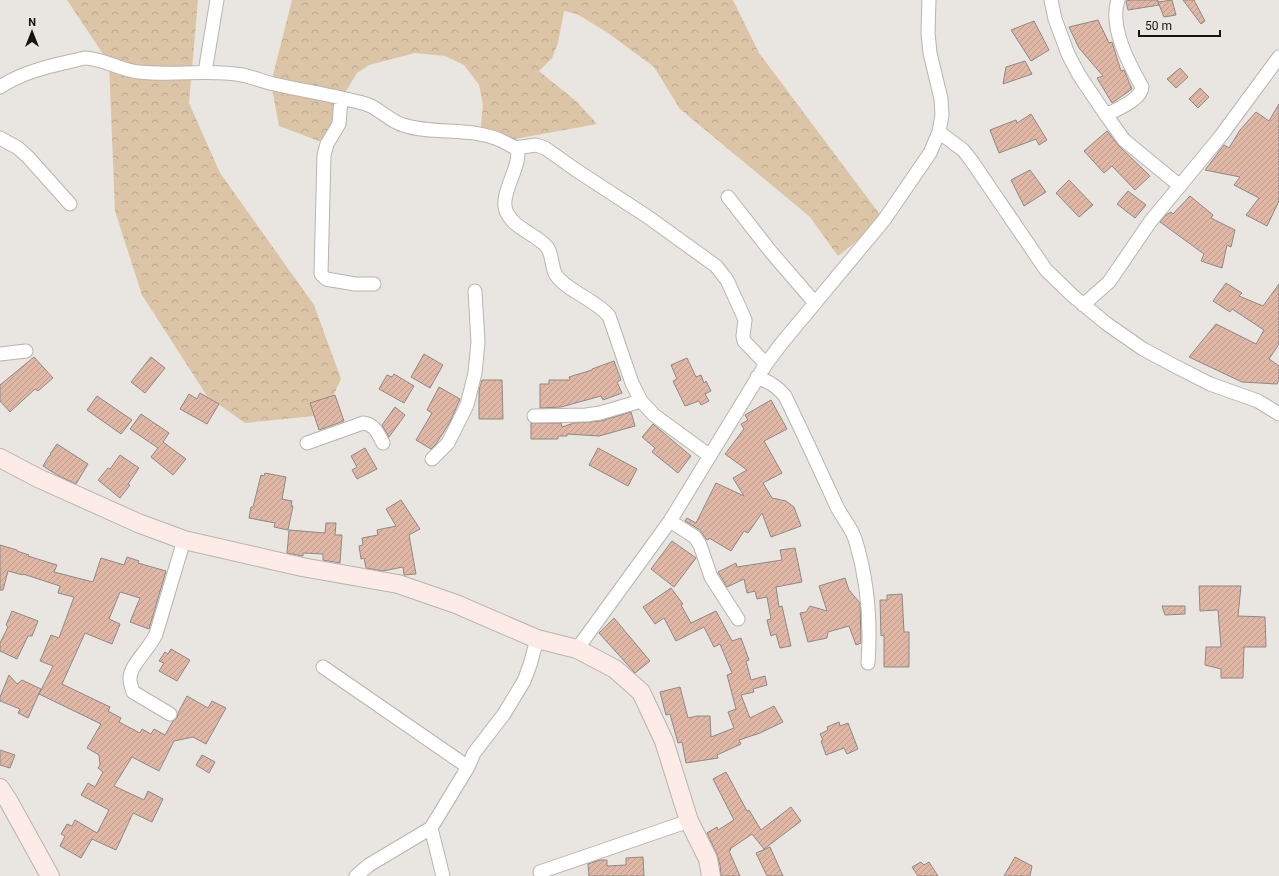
<svg xmlns="http://www.w3.org/2000/svg" width="1279" height="876" font-family="Roboto,sans-serif">
<style>
.forest{fill:url(#forest-crowns)}
.building{fill:url(#building-hatch);stroke:#8f8986}
.lines{fill:none;stroke-linecap:round;stroke-linejoin:round}
.street-casing{stroke:#b8b4af;stroke-width:15}
.secondary-casing{stroke:#b8b4af;stroke-width:20}
.street{stroke:#fff;stroke-width:13}
.secondary{stroke:#fcebe6;stroke-width:18}
</style>
<defs>
<pattern id="forest-crowns" width="20" height="18" patternUnits="userSpaceOnUse"><rect width="20" height="18" fill="#dcc5a6"/><path d="M2 6a3 3 0 1 1 6 0M12 15a3 3 0 1 1 6 0" fill="none" stroke="#bca88e"/></pattern>
<pattern id="building-hatch" width="6" height="6" patternUnits="userSpaceOnUse"><rect width="6" height="6" fill="#e0b7a5"/><path d="M-1 1l2-2M0 6l6-6M5 7l2-2" fill="none" stroke="#bf9c8d"/></pattern>
</defs>
<rect width="100%" height="100%" fill="#e9e5e0"/>
<path class="forest" d="M67,0H198L189,103L220,173L314,305L341,379L324,415L245,423L207,396L142,295L115,211L109,63Z
M292,0H733L759,53L884,220L838,256L810,217L680,109L654,67L608,33L577,14L564,11L558,43L552,58L539,71L577,102L597,124L504,141L480,134L483,105L479,85L464,65L445,56L415,53L369,65L357,73L341,99L327,144L279,126L271,83Z"/>
<path class="building" d="M1131,0H1158V2L1172,0L1176,15L1164,17L1158,2L1159,5L1128,10L1126,1Z
M1183,0H1194L1205,21L1201,24Z
M1098,20L1109,43L1112,42L1121,71L1124,70L1132,89L1112,103L1097,78L1103,76L1079,48L1069,27Z
M1034,21L1049,50L1031,61L1011,30Z
M1025,61L1032,74L1003,84L1006,67Z
M1180,68L1188,77L1176,88L1167,79Z
M1200,88L1209,97L1198,108L1189,99Z
M1279,104V201L1267,226L1246,215L1259,198L1234,185L1240,177L1205,170L1224,145L1229,148L1240,130L1256,112L1269,121Z
M1031,114L1047,140L1039,145L1036,139L999,153L990,130L1016,120L1017,123Z
M1107,131L1119,146L1150,176L1135,190L1112,166L1104,173L1084,151Z
M1030,170L1046,192L1024,206L1011,180Z
M1069,180L1093,205L1079,217L1056,193Z
M1128,191L1146,205L1135,218L1117,204Z
M1190,196L1213,215L1211,218L1235,230L1231,247L1227,245L1222,268L1201,261L1204,254L1160,222L1166,215L1171,212L1173,214Z
M1226,283L1242,293L1239,296L1263,306L1279,284V344L1269,359L1279,366V380L1277,384L1242,382L1189,357L1216,324L1256,344L1264,330L1232,309L1230,312L1213,301Z
M424,354L443,365L430,388L411,377Z
M34,357L53,378L38,391L35,389L10,412L0,401V385Z
M151,357L165,368L145,393L131,382Z
M687,358L696,377L701,375L704,383L706,381L711,391L705,394L709,401L701,405L699,401L685,406L673,381L677,379L671,365Z
M614,361L621,380L617,382L622,393L603,400L601,396L561,407L540,408V384H549V380H570L569,377L592,370V369Z
M394,374L414,386L404,403L379,389L387,375L392,377Z
M482,380H502L503,419H479V390Z
M439,387L460,399L450,422L436,444L431,449L416,440L432,413L427,410Z
M200,393L219,404L207,424L180,409L189,394L197,399Z
M335,395L344,421L319,430L310,403Z
M97,396L132,420L121,434L87,410Z
M771,400L787,429L764,441L782,473L763,483L772,498L786,501L794,507L801,526L771,537L762,513L748,533L744,531L731,551L709,538L708,540L706,539L700,530L685,521L687,518L696,523L716,483L744,496L733,478L747,470L725,454L744,429L741,424L748,420L745,415Z
M395,407L405,415L389,437L382,425Z
M631,412L635,426L599,436L567,434V436H558V439H531V423H561L562,427L574,423L601,421Z
M141,414L169,433L163,442L186,459L173,475L151,457L158,448L130,429Z
M653,424L691,456L678,473L652,452L655,448L642,437Z
M57,444L88,464L76,484L57,475L43,466L49,456L51,455L50,454Z
M365,448L377,469L357,479L352,470L357,467L351,456Z
M598,448L637,469L628,486L589,465Z
M120,455L139,468L128,484L130,485L120,498L98,480L108,468L110,469Z
M265,473L286,477L282,499L292,501L291,506H293L288,530L274,527L275,523L249,518L251,507H253L261,475L264,476Z
M401,500L420,529L409,535L416,574L404,575L403,567L383,571L366,568L364,558L361,559L359,546L363,545L362,538L378,535L377,530L396,526L386,509Z
M326,523H336L335,535H342L340,563L323,560V554L303,553V556L287,553L289,530L325,533Z
M672,541L696,558L674,587L651,569Z
M0,545L17,550V551L29,555L28,556L57,565L54,572L93,582L101,558L124,565L127,557L139,561L138,563L166,571L149,629L130,622L140,598L120,592L109,619L120,624L112,644L85,633L62,684L110,707L108,711L121,718L119,722L140,733L142,729L151,734L154,729L165,735L173,721L177,718L178,713L187,696L208,708L212,701L226,708L206,744L193,737L174,741L159,771L132,757L114,786L144,800L148,791L163,799L152,822L133,813L116,850L92,839L81,858L60,846L65,836L61,834L67,824L72,826L75,820L97,833L109,810L81,795L88,783L95,787L103,772L98,768L100,765L99,755L87,748L101,724L39,694L53,666L40,661L51,635L59,638L74,597L58,593L60,586L23,574V575L8,571L3,590H0Z
M795,548L802,582L776,587L779,607L782,606L791,646L780,648L776,634L771,636L767,620L771,619L767,597L757,599L755,591L747,593L744,579L727,587L718,572L736,563L737,567L782,560L780,550Z
M845,578L849,590L860,603L861,643L856,645L849,626L828,632L827,638L808,642L800,613L806,612L810,606L827,611L819,586Z
M1199,586H1241L1238,616L1265,617L1266,647H1244L1243,678H1221V669L1205,665L1206,647H1221L1218,610L1200,611Z
M671,588L683,604L681,605L691,623L716,611L732,641L741,638L749,660L746,661L751,680L765,676L767,685L753,689L754,692L741,695L750,718L774,706L783,722L760,733L739,740L741,744L717,755L718,758L686,763L682,742L678,743L670,714L666,715L660,692L680,687L688,718L697,716H710L711,737L734,728L728,712L736,709L727,675L732,673L720,644L714,647L704,627L676,641L664,618L655,624L643,607Z
M902,594L904,632H909V667H884V635L881,636L880,600H887V595Z
M1162,606H1185V614L1165,615Z
M12,611L38,621L32,636H28L17,659L0,651V643L8,627L6,625Z
M614,618L650,661L635,673L599,633Z
M171,649L190,660L177,681L159,671L164,663L159,661L165,652L168,654Z
M9,675L17,684L22,680L41,689L28,718L18,713L20,709L0,701V697Z
M839,722L840,726L848,723L858,749L847,754L844,748L826,755L821,741L823,740L820,734L828,730L827,727Z
M0,750L15,755L10,768L0,765Z
M202,755L215,762L209,773L196,765Z
M726,772L747,811L749,810L761,830L791,807L801,821L764,849L752,834L730,849L731,850L729,851L740,876H721L720,865L717,854L707,833L717,827L718,830L734,820L713,779Z
M770,847L783,876H767L756,853Z
M643,857L644,876H589L588,864L600,860H607V866L626,865V858Z
M1015,857L1032,866L1030,876H1004Z
M921,862L924,865L929,862L938,876H918L912,867Z"/>
<g class="lines">
<defs>
<path id="street" d="M1051,0L1055,19L1068,54L1079,75L1106,115L1124,140L1180,186
M205,72L217,0
M0,87C25,70 56,65 85,58C104,59 121,70 139,72C174,76 208,69 242,75C253,77 264,82 274,84C305,91 336,96 366,104C379,108 389,121 403,125C437,136 476,125 508,144C510,145 514,147 516,149C525,162 497,195 507,213C515,229 536,234 547,247C553,255 551,267 556,275C568,292 595,299 609,316L632,383L641,401L654,415L710,456
M341,99L339,124L327,144L324,155L321,274L326,279L355,284H374
M1106,115C1117,109 1141,100 1142,87C1129,64 1109,27 1118,0
M939,132L963,150L971,160L1046,270L1073,296L1107,324L1143,349L1173,365L1210,384L1258,401L1279,414
M0,138L18,148L28,157L70,204
M515,148L536,145L545,148L576,170L648,217L716,266L727,280L742,313L745,320L743,336L744,341L766,364
M728,197L771,252L815,303
M1083,305L1109,282L1150,222L1220,137L1279,57
M0,354L26,351
M757,377C769,382 777,386 785,396C803,433 820,470 837,507C843,519 852,528 856,542C868,582 871,621 868,663
M534,416L586,415L600,413L641,401
M307,443L363,423C375,424 378,434 383,443
M432,459L448,443L467,405L475,373L478,342L475,291
M670,521L695,537L700,545L711,577L738,619
M577,649L670,521L766,364L781,344L884,220L930,153L939,132L942,115L941,99L930,53L928,33L929,0
M323,667L468,767
M170,714L133,692C132,688 130,684 130,680C129,665 150,649 156,634L184,540
M431,828L443,876
M540,872L689,821
M356,876L369,865L431,828L468,767L474,753L504,714L524,681L530,665L537,639"/>
<path id="secondary" d="M0,458L38,478L138,523L184,540L302,567L398,584L456,604L537,639L577,649L615,669L641,692L664,741L689,821L708,859L711,876
M0,788L8,800L50,876"/>
</defs>
<use href="#street" class="street-casing"/>
<use href="#secondary" class="secondary-casing"/>
<use href="#street" class="street"/>
<use href="#secondary" class="secondary"/>
</g>
<g transform="translate(32 32)" stroke="#e9e5e0" stroke-width="3" paint-order="stroke">
<path d="M0-3L7 15L0 10L-7 15Z" fill="#151412"/>
<text y="-6" font-size="11" font-weight="bold" text-anchor="middle" fill="#151412">N</text>
</g>
<path d="M1139 30v6h81v-6" fill="none" stroke="#151412" stroke-width="2"/>
<text x="1145" y="30" font-size="12" fill="#151412" stroke="#e9e5e0" stroke-width="3" paint-order="stroke">50 m</text>
</svg>
